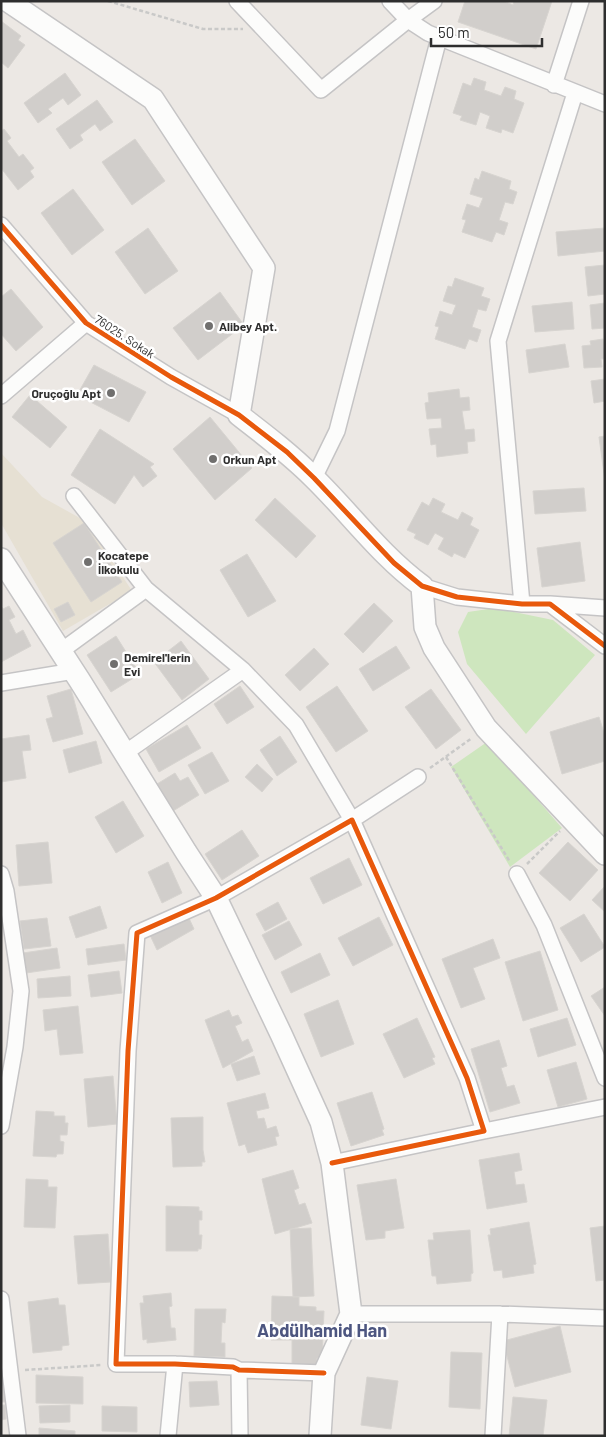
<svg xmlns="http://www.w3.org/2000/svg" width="606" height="1437" font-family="Barlow,sans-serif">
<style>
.education{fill:#e6e0d3}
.green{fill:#cee6be}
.building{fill:#d1cecb;stroke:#d7d4d0}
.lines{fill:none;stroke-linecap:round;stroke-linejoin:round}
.street-casing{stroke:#c5c4c5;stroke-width:18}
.secondary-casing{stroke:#c5c4c5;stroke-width:24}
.path{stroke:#c9c9c8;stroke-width:2.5;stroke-dasharray:4 2.5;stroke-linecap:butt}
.street{stroke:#fcfcfb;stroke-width:15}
.secondary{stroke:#fcfcfb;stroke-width:21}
.cycleway-casing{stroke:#fff;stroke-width:8}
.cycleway{stroke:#e8590c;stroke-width:5}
.poi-dot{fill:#706f6e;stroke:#fff;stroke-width:2}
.labels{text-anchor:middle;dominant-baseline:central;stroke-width:5;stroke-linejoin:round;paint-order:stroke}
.poi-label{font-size:12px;font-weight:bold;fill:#2e2e2e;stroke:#fff;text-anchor:start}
.street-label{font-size:12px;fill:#2e2e2e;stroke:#fff}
.district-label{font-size:18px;font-weight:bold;fill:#4d5680;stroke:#fff}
</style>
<rect width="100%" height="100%" fill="#ece8e4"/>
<path class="education" d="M1,453L42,497L87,522L132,591L63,631L1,523Z"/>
<path class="green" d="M495,608L553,620L595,655L526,734L467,664L458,632L468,612Z
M487,742L562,828L510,867L451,767Z"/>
<path class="building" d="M465,1H504L513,5L514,1H552L536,49L458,22Z
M1,21L21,36L18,40L25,45L8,68L1,62Z
M65,73L81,95L68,105L63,98L48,109L52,113L38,123L24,103Z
M474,78L486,82L484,90L501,96L505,87L516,91L514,99L524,103L513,133L502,129L501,133L486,128L490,116L480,112L476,125L460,120L462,116L453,113L463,83L471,86Z
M97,100L113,122L100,131L95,124L80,135L83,140L70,149L56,129Z
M4,129L11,138L7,141L19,157L23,154L34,168L30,171L34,177L18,190L1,168V131Z
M135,139L165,181L132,205L102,162Z
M482,171L511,181L509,189L517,192L513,204L505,202L499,220L508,223L504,235L496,232L492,242L462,232L466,220L462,219L467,204L479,208L483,198L470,194L475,178L479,180Z
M73,189L104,230L72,255L41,213Z
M148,228L178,271L145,294L115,252Z
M605,228V251L558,256L556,232Z
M605,265V294L588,296L585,267Z
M455,278L484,288L481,296L490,299L486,311L478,309L472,327L481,330L477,342L469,339L465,349L435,339L439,327L435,326L440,311L452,315L456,305L443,301L448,286L452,287Z
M11,289L43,327L16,351L1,334V297Z
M220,292L244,325L198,360L173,328Z
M572,302L574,329L535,332L532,306Z
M605,303V328L592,329L590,305Z
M603,339L605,359H601L602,367L584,368L582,346L591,345L590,341Z
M565,344L569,367L529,373L526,350Z
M94,365L146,392L129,422L77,395Z
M605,379V401L594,403L591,381Z
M459,389L460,398L469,397L470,410L462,411L465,430L474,429L475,441L467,442L468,453L437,457L436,444L431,445L429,429L442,428L441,418L427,419L425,403L429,402L428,393Z
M30,395L67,427L50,448L12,417Z
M210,417L252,468L215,500L173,449Z
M100,429L154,464L150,467L157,476L143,487L134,475L115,504L71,475Z
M605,436V481L599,437Z
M584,488L586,511L535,514L533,491Z
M275,498L316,536L296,558L255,520Z
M433,498L445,504L441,512L458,520L462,512L473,518L470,525L479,530L465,558L454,553L452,557L438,549L444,538L435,533L428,545L414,538L416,534L407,530L422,502L429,506Z
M84,523L122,582L91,602L53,543Z
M580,542L585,581L542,587L537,548Z
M247,554L276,601L248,617L220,570Z
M68,602L75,615L61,622L54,609Z
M374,603L393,621L363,653L344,634Z
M1,606L3,609L9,606L15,617L9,620L16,634L23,630L31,646L1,662Z
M116,636L140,674L111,692L87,655Z
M181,641L209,679L182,700L154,662Z
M396,646L410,668L373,691L359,669Z
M314,648L329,664L300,691L285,675Z
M240,686L254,707L227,724L214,704Z
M337,686L368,731L336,752L306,707Z
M71,689L83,734L53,742L46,719L53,717L47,696Z
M431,689L461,730L436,749L405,707Z
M599,717L605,736V761L562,774L550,732Z
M187,725L201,748L159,772L146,749Z
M29,735L31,750L22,751L26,778L1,782V739Z
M280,736L297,762L277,776L260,750Z
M96,741L102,763L69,773L63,750Z
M212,752L229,781L205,794L188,765Z
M257,764L273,779L262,792L245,777Z
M175,773L180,781L188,777L199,795L173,811L157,784Z
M123,801L144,836L116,853L95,817Z
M242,830L259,856L222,880L205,854Z
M48,842L52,883L19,886L16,845Z
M568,842L598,870L570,901L539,873Z
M349,858L362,885L323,904L310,878Z
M168,862L182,893L162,903L148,872Z
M605,886V912L592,900Z
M278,902L287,919L265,931L256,914Z
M100,906L107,928L76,938L69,917Z
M187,914L194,929L157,950L149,933Z
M584,914L605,947L581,962L560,928Z
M379,917L393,945L353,966L338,938Z
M47,918L51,946L24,949L20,921Z
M289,921L302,945L275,960L262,935Z
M493,939L500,958L473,968L485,999L461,1008L442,959Z
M124,944L126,960L88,965L86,949Z
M57,948L60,968L26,973L23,953Z
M540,951L558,1010L523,1021L505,962Z
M320,953L330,975L291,993L281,972Z
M119,971L122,993L91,997L88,975Z
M70,976L71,996L38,998L37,979Z
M605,987V1016L591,996Z
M338,1000L354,1044L321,1057L304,1014Z
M78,1006L83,1053L60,1055L57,1029L45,1031L43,1010Z
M229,1010L232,1017L238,1015L242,1023L235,1026L242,1042L248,1039L253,1051L223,1068L205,1020Z
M417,1018L435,1057L432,1058L435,1064L404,1078L383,1034Z
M567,1018L576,1045L538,1057L530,1029Z
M499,1040L507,1066L501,1068L507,1087L514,1085L520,1103L490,1112L471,1049Z
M254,1056L260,1074L237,1081L231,1064Z
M576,1062L587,1099L558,1107L547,1070Z
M113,1076L117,1124L88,1127L84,1079Z
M372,1092L384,1129L382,1130L384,1135L351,1146L337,1103Z
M265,1093L269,1108L256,1111L258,1119L264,1118L267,1129L276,1126L279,1136L275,1137L277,1145L248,1153L245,1144L239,1146L227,1103Z
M36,1111L54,1112V1116H65V1123H68L67,1135H60V1141L64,1142L63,1154H57L56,1157L33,1156Z
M203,1117V1150L205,1162H202V1166L173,1167L171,1118Z
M519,1153L522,1170L514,1172L516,1185L524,1184L527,1202L487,1209L479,1160Z
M293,1170L299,1188L294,1190L299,1205L305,1203L312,1223L275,1234L262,1179Z
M26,1179L48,1180V1187H57L55,1228L24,1227Z
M396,1179L404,1228L385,1231V1238L366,1240L357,1185Z
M166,1206L199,1207V1211H202V1220H199V1235H202L201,1249H198V1251H166Z
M529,1222L536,1264L533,1265L534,1273L503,1278L502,1270L494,1271L488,1235H491L490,1229Z
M605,1226V1280L596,1281L590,1228Z
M311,1228L314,1296L293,1297L290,1229Z
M470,1230L473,1273L471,1274V1281L437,1284L436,1276H432L428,1240H434L433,1233Z
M108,1234L111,1282L78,1284L74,1236Z
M171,1293L172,1306L169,1307L171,1328H175L176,1340L147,1343V1339L143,1340L140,1303H144L143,1296Z
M272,1296L299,1297V1306L316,1307V1311H324L322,1358H317L316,1366L292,1365V1340H271Z
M58,1298L59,1305H65L69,1345L62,1346V1350L33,1353L28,1302Z
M195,1309H226L225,1323L222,1322L221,1343H225V1357L194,1356Z
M560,1326L571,1372L515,1387L503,1341Z
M451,1352L482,1353L480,1409L449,1407Z
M36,1375L83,1377V1404L36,1403Z
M367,1377L398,1381L391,1429L361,1425Z
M1,1379H5L7,1402H1Z
M217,1381L219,1405L190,1407L189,1382Z
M513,1397L547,1400L543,1436H509Z
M1,1405H5L6,1419L1,1420Z
M70,1405V1422L40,1423L39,1406Z
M102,1406L137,1407V1432L102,1431Z
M39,1428L75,1431V1436H39Z"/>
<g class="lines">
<defs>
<path id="street" d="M237,1L321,90L408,20L434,1
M390,1L408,20L428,33L605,104
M554,85L581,1
M1,225L86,323L171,377L239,415
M1,396L86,323
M314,478L337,431L439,38
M74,496L146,589L243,670L296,725L352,820L418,777
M422,586L457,597L522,604H550L605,646
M522,604L498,341L575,93
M550,604L605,608
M61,651L146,589
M1,683L74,671
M125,753L243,670
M1,874L6,891L21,991L15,1047L1,1126
M517,874L544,925L605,1078
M484,1131L605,1107
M1,1299L18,1436
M351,1314H500L605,1318
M239,1370L240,1436
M324,1373L239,1370L233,1367L175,1364H116L128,1051L137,933L216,898L352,820L467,1078L484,1131L332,1163
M168,1436L175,1364
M493,1436L500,1314"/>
<path id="secondary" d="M8,1L153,99L264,268L239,415C265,435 290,454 313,477C350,513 380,555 422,586L425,627L434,648L486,728L605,854
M1,559L80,681L186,852L216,898L281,1034L321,1122L332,1163L351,1314L324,1373L320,1436"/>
</defs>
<use href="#street" class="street-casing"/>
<use href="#secondary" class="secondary-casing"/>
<path class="path" d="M108,1L203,29H243
M446,757L510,862
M430,768L472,738
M527,864L560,831
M25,1370L102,1365"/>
<use href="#street" class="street"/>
<use href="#secondary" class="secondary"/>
<defs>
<path id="cycleway" d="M1,225L86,323L171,377L239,415L287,452L314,478L394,563L422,586L457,597L522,604H550L605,646
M324,1373L239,1370L233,1367L175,1364H116L128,1051L137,933L216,898L352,820L467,1078L484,1131L332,1163"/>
</defs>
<use href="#cycleway" class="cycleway-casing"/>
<use href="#cycleway" class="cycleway"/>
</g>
<g class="poi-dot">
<circle cx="209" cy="326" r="5"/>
<circle cx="111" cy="393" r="5"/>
<circle cx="213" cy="459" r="5"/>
<circle cx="88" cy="562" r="5"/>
<circle cx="114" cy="664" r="5"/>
</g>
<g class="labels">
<g class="poi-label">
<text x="219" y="326">Alibey Apt.</text>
<text x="101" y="393" text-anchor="end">Oruçoğlu Apt</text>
<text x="223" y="459">Orkun Apt</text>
<text x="98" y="555">Kocatepe<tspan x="98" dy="14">İlkokulu</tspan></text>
<text x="124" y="657">Demirel'lerin<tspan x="124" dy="14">Evi</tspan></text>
</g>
<g class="street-label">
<text transform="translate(125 336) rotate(33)">76025. Sokak</text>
</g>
<g class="district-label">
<text x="322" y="1330">Abdülhamid Han</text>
</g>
</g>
<rect width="606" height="1437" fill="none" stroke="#2e2e2e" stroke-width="5"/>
<path d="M431 38v8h111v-8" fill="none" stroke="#2e2e2e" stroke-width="2.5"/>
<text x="438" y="38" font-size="15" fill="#2e2e2e" stroke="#ffffff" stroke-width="4" paint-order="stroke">50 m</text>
</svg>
